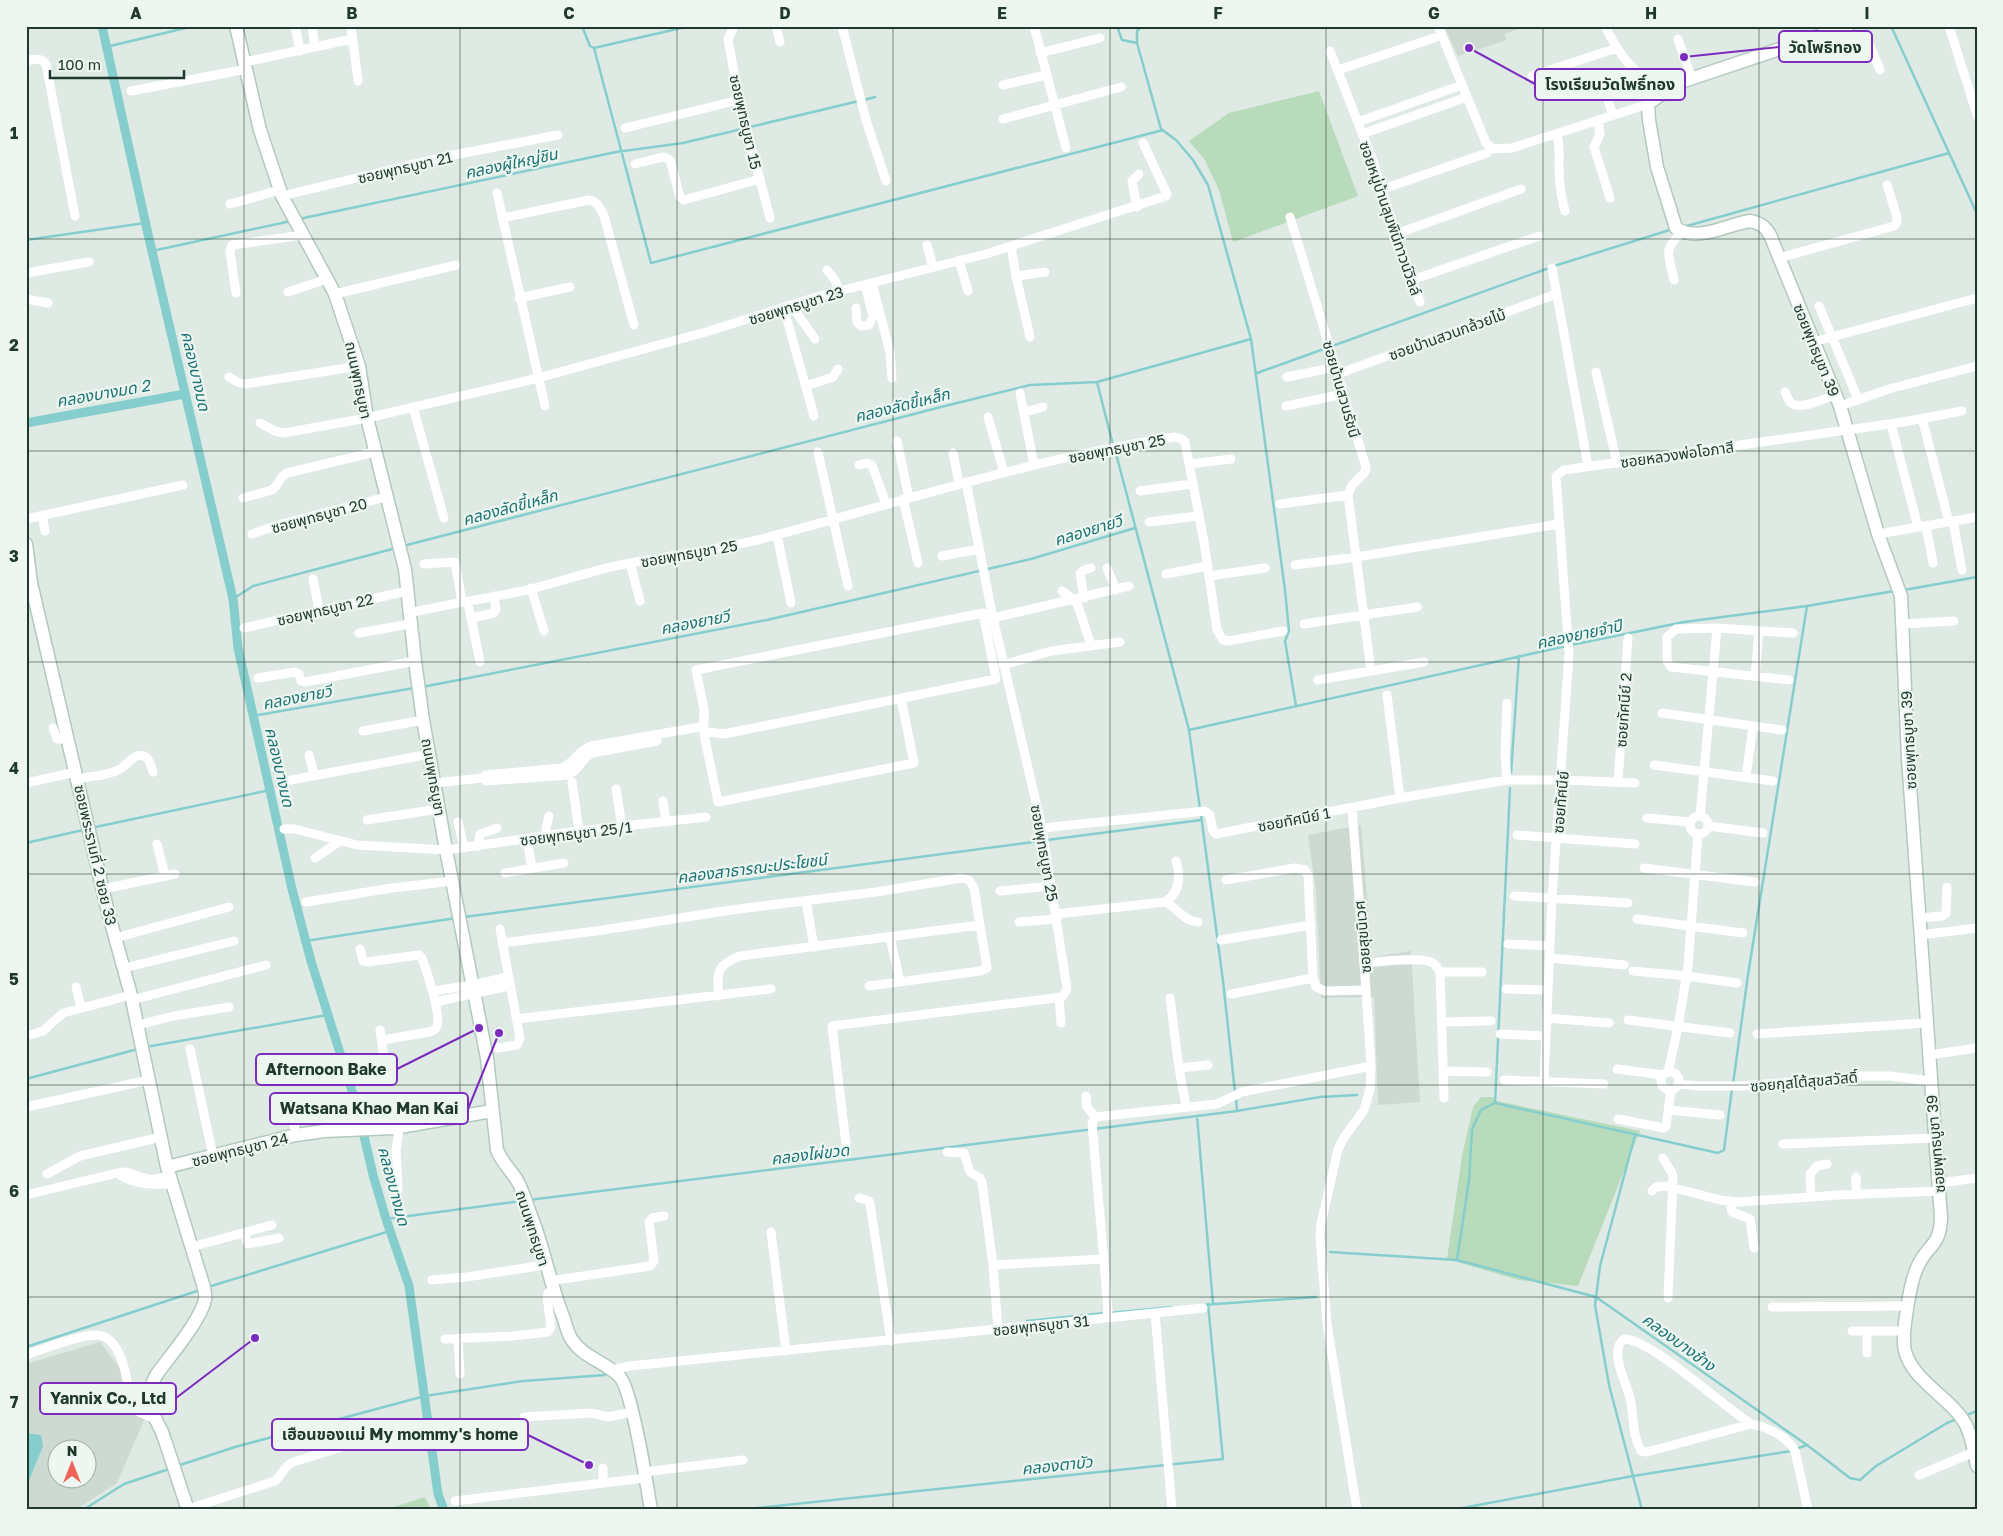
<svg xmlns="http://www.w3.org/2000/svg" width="2003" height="1536" font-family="'Golos Text','Noto Sans Thai',sans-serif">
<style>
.built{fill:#cdd9d1;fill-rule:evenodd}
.green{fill:#b7dbbb}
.water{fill:#86cece}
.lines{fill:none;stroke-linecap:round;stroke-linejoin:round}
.stream{stroke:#86cece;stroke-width:2.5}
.canal{stroke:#86cece;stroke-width:9}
.secondary-casing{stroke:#b2c9bd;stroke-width:15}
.street{stroke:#fff;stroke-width:9}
.secondary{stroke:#fff;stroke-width:12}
.grid{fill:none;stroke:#20392e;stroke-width:1;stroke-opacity:0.55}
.labels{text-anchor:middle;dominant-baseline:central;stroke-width:4.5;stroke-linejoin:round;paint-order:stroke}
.street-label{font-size:15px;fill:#20392e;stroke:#eef6f1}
.water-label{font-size:16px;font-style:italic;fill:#1c7373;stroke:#eef6f1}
.leader{fill:none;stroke:#7b2cbf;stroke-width:2}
.callout-dot{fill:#7b2cbf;stroke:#eef6f1;stroke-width:2}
.callout{fill:#eef6f1;stroke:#7b2cbf;stroke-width:2}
.callout-label{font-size:16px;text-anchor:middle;font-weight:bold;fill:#20392e}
.neatline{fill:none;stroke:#20392e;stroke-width:2}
.grid-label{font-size:16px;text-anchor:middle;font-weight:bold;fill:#20392e}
</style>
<rect width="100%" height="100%" fill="#deeae3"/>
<path class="built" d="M1444,26H1527L1504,34L1507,40L1458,56Z
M1361,825L1372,957L1411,951L1420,1102L1378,1105L1374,997L1321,998L1316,891L1308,835Z
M100,1342L145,1402L148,1411L117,1483L75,1510H26V1364ZM58,1448H88V1478H58Z"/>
<path class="green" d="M1319,91L1358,196L1233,242L1219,190L1205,160L1189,141L1229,113Z
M1481,1097H1492L1497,1101L1640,1131L1578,1286L1519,1280L1447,1259L1462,1156L1473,1107Z
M425,1497L431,1510H384Z"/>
<path class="water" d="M26,1433L41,1435L43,1446L26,1488Z"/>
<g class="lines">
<path class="stream" d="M582,26L590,46L594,48L690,26
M1117,26L1122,40L1137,43
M1891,26L1977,214
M106,47L194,26
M594,48L651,263L1163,130
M864,100L875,97
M299,219L616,152L683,143L859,101
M1683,227L1949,153
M26,240L145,223
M152,251L291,221
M1554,266L1673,229
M1251,339L1285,590L1289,631L1285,641L1296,706
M1257,373L1549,268
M1097,382L1113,445
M1115,450L1189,730L1200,809
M403,546L945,406L1030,385L1097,382L1251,339L1208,185L1193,160L1176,140L1161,129L1137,43V31L1142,26
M1904,590L1977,577
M233,599L253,586L396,548
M1571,645L1684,622L1807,606L1894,591
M422,687L767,620L1031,559L1135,528
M253,716L414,688
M1189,730L1566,646
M1511,773L1519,656
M1201,815L1223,981L1235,1092
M91,828L270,790
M1047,840L1201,820
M26,843L83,830
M464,917L1041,841
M305,941L456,918
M146,1047L327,1015
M26,1079L138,1049
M1733,1084L1748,975L1807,606
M1236,1098L1237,1111
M1495,1103L1718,1153L1724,1150L1732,1089
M1197,1116L1213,1304
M1635,1135L1600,1266L1595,1305L1609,1385L1642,1510
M529,1200L1237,1111L1320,1097L1357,1095
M386,1219L521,1201
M1330,1252L1457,1260L1596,1297L1807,1445L1850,1478L1860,1480L1876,1466L1947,1423L1957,1419
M1457,1260L1469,1180L1472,1129L1481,1110L1495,1103L1510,788
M208,1287L390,1231
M1202,1305L1316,1297
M1110,1313L1172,1307
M1027,1321L1105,1313
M26,1347L200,1290
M1964,1416L1977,1411
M1796,1449L1807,1445
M177,1466L235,1447L425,1396L523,1381L605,1375
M83,1510L124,1484L169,1469
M738,1510L1223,1459L1208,1304
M1452,1510L1633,1476L1791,1451"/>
<path class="canal" d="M102,26L148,234L233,599L238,648L292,889L311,961L358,1110L373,1175L386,1219L409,1286L438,1494L444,1510
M26,423L185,394"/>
<defs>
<path id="secondary" d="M236,26L260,130L282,196L335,294L359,366L367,418L405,569L415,661L423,720L446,850L487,1058L497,1150C502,1163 512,1171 518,1182C524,1193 528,1209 533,1221C545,1253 551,1287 564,1319C566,1326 568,1334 572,1340C584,1358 606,1362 620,1377C632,1390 647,1486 651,1510
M1848,26L1675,84L1648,104L1649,120L1657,167L1676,228C1697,243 1728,224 1750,221C1760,223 1765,226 1770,235L1840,406L1878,534L1901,596L1908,758L1941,1218C1940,1248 1926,1245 1917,1268C1910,1283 1901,1336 1905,1351C1913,1382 1952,1398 1966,1425C1972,1437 1974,1452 1977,1466
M26,544L31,583L107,908L131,995L167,1167L202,1281C204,1287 206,1294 205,1300C200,1321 170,1356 157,1374C152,1382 149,1390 150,1400C150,1413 157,1420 162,1432C171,1457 179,1484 188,1510
M167,1167L296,1135L324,1131L394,1128L492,1111"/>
</defs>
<use href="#secondary" class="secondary-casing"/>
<path class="street" d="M295,26L300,51
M312,26L315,47
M351,26L358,81
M734,26L728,39L739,100L770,218
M776,26L780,42
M842,26L866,120L886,181
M1034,26L1066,148
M1438,26L1486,143L1493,149L1512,148L1648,104
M1605,26C1615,46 1629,71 1651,81C1659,84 1667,84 1675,84
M1949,26L1977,115
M1822,35C1837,60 1849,43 1871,48L1880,70
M1678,39L1692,79
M1330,51L1373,161L1396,234L1420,302
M1040,53L1100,38
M26,61C34,59 41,57 46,64L75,216
M245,62L352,39
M1338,70L1434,38
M1532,76L1617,48
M1003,85L1046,75
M1604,90L1613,115
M131,91L247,69
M1003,119L1121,87
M1598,120L1600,134L1594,147L1610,198
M1358,122L1462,85
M625,128L739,100
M1557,133C1560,145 1559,154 1559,166C1559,181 1561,197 1565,211
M1362,134L1467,97
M635,164L663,157L670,160L680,197L684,200L760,179
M1383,189L1487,153
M497,193L545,406
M282,196L443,157L558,135
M230,204L280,190
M1137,207L1132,181L1139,174
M1290,217L1366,467L1365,472L1352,485L1348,495L1371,671
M502,218L589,200C598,202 600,208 604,216L634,325
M1396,234L1521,189
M927,245L933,267
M1011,246L1016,276L1045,272
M1779,258L1894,226L1897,222V217L1887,185
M959,260L968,291
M1552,268L1588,466
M827,270L835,280L839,291
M26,273L89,262
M1016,276L1030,337
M1412,280L1539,236
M1674,280C1669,256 1662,250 1682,232
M872,283L890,352L892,378
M288,292L327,279
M236,293L230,252L232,245L303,235
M335,294L456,265
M519,298L570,287
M26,299L48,303
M792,306L815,339
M1819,306L1858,399
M856,308L857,322L861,326L869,325L873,316L865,285
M784,309L814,416
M1813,342L1977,298
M1596,372L1617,463
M1338,374L1556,294
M229,377L237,382L245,384L359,366
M1287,377L1336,367
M806,386L833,377L838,369
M1785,392C1787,396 1788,400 1791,403C1800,411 1825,398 1835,395
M1020,393L1034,465
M1286,406L1344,394
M1840,406L1889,389L1977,366
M413,407L444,518
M1025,412L1043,407
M988,417L1004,473
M1922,418L1949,522
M260,423L275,431L284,433L367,418L538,378L706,332L820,296L986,254L1166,196L1167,194L1143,143
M1891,424L1918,527
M897,441L909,498
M818,452L848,586
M953,453L959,484
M1190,464L1231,459
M859,465L867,463L872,465L886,504
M1140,491L1192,484
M243,498L272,490C279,485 280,476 287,473L375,452
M903,499L918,563
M1280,504L1348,495
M42,515L45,531
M26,519L183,485
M1953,521L1962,570
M1149,522L1198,516
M1926,526L1933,563
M252,534L285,523L386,497
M1878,534L1977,517
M777,535L791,603
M942,556L979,549
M630,563L640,601
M424,564L455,562L462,602
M1295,565L1356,557L1559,524
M1107,568L1116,590
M1166,574L1208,566
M1209,576L1265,568
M313,579L319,610
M531,588L544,631
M1062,591L1069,596L1072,601
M1084,598L1080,573L1084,570L1091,568
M1076,600L1091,645
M469,608L480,662
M409,613C445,605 482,599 518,592C554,584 589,571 625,564C671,555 719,550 765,538C901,502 1035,458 1175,437L1182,439L1185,442L1204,542L1217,630L1223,640L1228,641L1283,631
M471,618L494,613L496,610L494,596
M993,618L1129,586
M1304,624L1417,607
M1902,624L1954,621
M244,628L407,591
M359,633L410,624
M1003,665L1051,651L1120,642
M1755,676L1759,631
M258,678L295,672L299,674L301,681L305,682L415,661
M1318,680L1424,662
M1789,680L1671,667L1667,661V637L1676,629L1717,628L1793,633
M1387,695L1400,798
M1662,713L1782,730
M704,725V709L696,670L983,613L996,679L724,734L708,732
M53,728L57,739H69
M363,731L423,720
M704,734L718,802L914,763L901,698
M309,755L314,775
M1654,765L1773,781
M1746,777L1753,726
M482,778L486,781L567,775C580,771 581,757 593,753L657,741
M78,779C90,776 109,776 120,769C128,764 134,753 144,756C150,758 151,767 153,772
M291,780L430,754
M1507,780L1505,755L1507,703
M572,782L579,831
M1618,782L1628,638
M26,783L76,772
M435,783L482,778L486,775L561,768C574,764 578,750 591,746L700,727
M616,789L622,827
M663,801L666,822
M1352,808L1366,990L1371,1066L1370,1089L1364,1110L1345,1136L1338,1149L1321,1224L1320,1237L1327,1324L1357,1510
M1700,816L1717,628
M1690 825a9 9 0 1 1 18 0a9 9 0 1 1-18 0Z
M1647,818L1690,822
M367,820L439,809
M458,822L464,848
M1708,826L1763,833
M1042,828L1205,811L1210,815L1213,831L1216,834L1400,798L1507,780H1562L1635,783
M284,829H295L357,845L446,850L579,831L706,817
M1517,835L1635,844
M546,836V828L549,816
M527,839L532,868
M157,844L165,876
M478,846L480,834L497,828
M315,858L340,841
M1644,868L1755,882
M505,873L564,863
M1226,880L1295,868L1305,870L1308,876L1313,978L1316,987L1325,991L1366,990
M103,889L175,874
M1000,891L1051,886
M1514,896L1628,903
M806,901L814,947
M306,902L392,888L453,881
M1165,902C1180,892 1181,877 1176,861
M1056,914L1165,902C1178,908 1183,921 1198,922
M1919,918L1942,916L1946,913L1947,887
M1637,919L1743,933
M1019,922L1057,919
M1920,935L1977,928
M890,937L900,982
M115,938L229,907
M1221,940L1311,925
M502,943L596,931L731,910L876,892L961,878L969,880L974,888L987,968L980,971L869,986
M1508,944L1550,946
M360,949L363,961L367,962L419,955L422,958C426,970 443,1017 436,1028C434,1031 432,1031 429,1032L382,1040
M1550,958L1624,965
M1364,963C1377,962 1423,956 1433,963C1436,965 1438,969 1440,972L1444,1098
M124,968L234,941
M1633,971L1687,976L1737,983
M1440,972H1482
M76,987L81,1008
M1506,989L1548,990
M433,991L472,985L508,977
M1231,994L1313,978
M719,996C716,972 717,965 740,956L980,925
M1059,997L1061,1023
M1170,998L1179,1068L1186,1106
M132,1000L266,965
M435,1002L510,986
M1546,1018L1609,1023
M516,1019L771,989
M1628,1020L1730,1033
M1442,1022L1491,1021
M138,1025L174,1016L229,1007
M380,1030L383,1051
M1500,1034L1545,1036
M1757,1034L1926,1023
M26,1036L43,1031L63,1013L131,995
M498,1048L517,1045L520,1038L500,929
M190,1049L213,1156
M1929,1055L1977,1048
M1179,1068L1208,1065
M1617,1069L1663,1075
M1443,1071L1487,1072
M1668,1072L1678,1027L1688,966L1698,834
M1661 1081a9 9 0 1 1 18 0a9 9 0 1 1-18 0Z
M1504,1080L1604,1084
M1544,1081L1552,899L1569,654L1556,476L1564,470L1903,422L1962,411
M1678,1084L1697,1086H1742L1862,1076H1890L1930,1081
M1086,1096L1087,1107L1095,1117
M289,1098L296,1135
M26,1107L149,1080
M1669,1110L1720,1115
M1618,1119L1664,1128L1666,1126L1671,1090
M846,1144L832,1026L1055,998L1063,996L1067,989L1042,828L993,618L966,482
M1783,1144L1935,1138
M947,1152L964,1153L970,1172L980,1178L982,1182L993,1265
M1663,1158L1673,1175V1180L1668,1298
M117,1173C134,1185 152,1185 172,1184
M47,1174L80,1156L161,1137
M1856,1177V1195
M1939,1183L1977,1178
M398,1190L396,1151L399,1127
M1652,1191L1656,1187L1667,1186L1720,1200L1738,1202L1839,1195L1940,1191
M26,1195L117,1173L126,1172L151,1180L170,1176
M1811,1197L1810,1174L1817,1166L1827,1164
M859,1198L869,1201L870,1204L891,1341
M1730,1202L1732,1212L1750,1219L1754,1248
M771,1232L786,1351
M244,1233L248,1244L279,1238
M191,1247L272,1225
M432,1280L466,1277L545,1265
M550,1281L650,1266L654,1261L649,1222L652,1218L664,1216
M1772,1307L1908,1306
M1155,1313L1172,1510
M1106,1318L1203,1308
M998,1330L993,1265L1104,1259
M1852,1331H1905
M458,1338L460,1374
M445,1339L513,1336L548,1332L551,1327L547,1297L548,1293L553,1289
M1867,1353V1332
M26,1355C43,1349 81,1334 98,1335C124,1338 129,1388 130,1408L153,1418
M612,1370L630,1366L1106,1318L1108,1311L1106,1285L1092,1124L1095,1117L1217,1104L1242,1092L1371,1066
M129,1386L135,1389L150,1390
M524,1417L592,1413L608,1417L632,1412
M1751,1424C1724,1407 1651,1339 1624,1339C1620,1342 1619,1344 1618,1349C1616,1366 1626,1382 1630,1398C1634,1417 1632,1434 1641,1451L1647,1452L1751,1424C1767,1427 1787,1436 1795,1451L1808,1510
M603,1468V1483
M644,1472L743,1460
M1919,1475L1974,1452
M455,1501L645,1478
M188,1509L275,1481C282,1475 283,1467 293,1462L362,1441"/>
<use href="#secondary" class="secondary"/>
</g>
<path class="grid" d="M244,26V1510M460,26V1510M677,26V1510M893,26V1510M1110,26V1510M1326,26V1510M1543,26V1510M1759,26V1510M26,239H1977M26,451H1977M26,662H1977M26,874H1977M26,1085H1977M26,1297H1977"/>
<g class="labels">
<g class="street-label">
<text transform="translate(746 122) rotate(77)">ซอยพุทธบูชา 15</text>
<text transform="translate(405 167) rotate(-13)">ซอยพุทธบูชา 21</text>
<text transform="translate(1391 218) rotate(71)">ซอยหมู่บ้านลุมพินีทาวน์วิลล์</text>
<text transform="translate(796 305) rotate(-17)">ซอยพุทธบูชา 23</text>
<text transform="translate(1447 334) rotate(-20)">ซอยบ้านสวนกล้วยไม้</text>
<text transform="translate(1817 350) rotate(68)">ซอยพุทธบูชา 39</text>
<text transform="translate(359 380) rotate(78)">ถนนพุทธบูชา</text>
<text transform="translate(1342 389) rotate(74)">ซอยบ้านสวนรัชนี</text>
<text transform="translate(1117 448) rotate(-11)">ซอยพุทธบูชา 25</text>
<text transform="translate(1677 454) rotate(-8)">ซอยหลวงพ่อโอภาสี</text>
<text transform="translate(319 515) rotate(-15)">ซอยพุทธบูชา 20</text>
<text transform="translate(689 553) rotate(-10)">ซอยพุทธบูชา 25</text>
<text transform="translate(325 609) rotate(-13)">ซอยพุทธบูชา 22</text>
<text transform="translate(1623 710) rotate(-86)">ซอยทัศนีย์ 2</text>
<text transform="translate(1908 740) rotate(-93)">ซอยพุทธบูชา 39</text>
<text transform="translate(434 777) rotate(80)">ถนนพุทธบูชา</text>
<text transform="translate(1560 802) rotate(-85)">ซอยทัศนีย์</text>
<text transform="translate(1294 819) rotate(-11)">ซอยทัศนีย์ 1</text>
<text transform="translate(576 833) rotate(-7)">ซอยพุทธบูชา 25/1</text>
<text transform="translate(1045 853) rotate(80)">ซอยพุทธบูชา 25</text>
<text transform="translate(96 855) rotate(77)">ซอยพระรามที่ 2 ซอย 33</text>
<text transform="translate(1362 937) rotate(-95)">ซอยสุขนิเวศ</text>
<text transform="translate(1804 1081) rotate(-5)">ซอยกุสโต้สุขสวัสดิ์</text>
<text transform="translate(1935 1144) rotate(-95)">ซอยพุทธบูชา 39</text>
<text transform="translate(240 1149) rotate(-14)">ซอยพุทธบูชา 24</text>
<text transform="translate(533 1228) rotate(72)">ถนนพุทธบูชา</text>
<text transform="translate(1041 1325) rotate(-6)">ซอยพุทธบูชา 31</text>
</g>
<g class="water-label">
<text transform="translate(511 163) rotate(-12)">คลองผู้ใหญ่ชิน</text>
<text transform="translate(196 371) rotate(77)">คลองบางมด</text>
<text transform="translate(103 393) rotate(-10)">คลองบางมด 2</text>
<text transform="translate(902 405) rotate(-14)">คลองลัดขี้เหล็ก</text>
<text transform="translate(510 507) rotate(-15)">คลองลัดขี้เหล็ก</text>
<text transform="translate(1088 530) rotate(-17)">คลองยายวี</text>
<text transform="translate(695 622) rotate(-11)">คลองยายวี</text>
<text transform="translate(1579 634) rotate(-12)">คลองยายจำปี</text>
<text transform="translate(297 697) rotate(-11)">คลองยายวี</text>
<text transform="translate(280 767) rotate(77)">คลองบางมด</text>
<text transform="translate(752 868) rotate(-7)">คลองสาธารณะประโยชน์</text>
<text transform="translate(810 1154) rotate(-7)">คลองไผ่ขวด</text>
<text transform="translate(394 1186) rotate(75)">คลองบางมด</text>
<text transform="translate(1679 1342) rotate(36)">คลองบางช้าง</text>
<text transform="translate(1057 1465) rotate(-6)">คลองตาบัว</text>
</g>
</g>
<path class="leader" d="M1684 57L1779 47M1469 48L1535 84M479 1028L397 1069M499 1033L468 1109M255 1338L176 1398M589 1465L528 1435"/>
<g class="callout-dot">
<circle cx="1684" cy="57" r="5"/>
<circle cx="1469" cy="48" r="5"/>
<circle cx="479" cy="1028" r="5"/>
<circle cx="499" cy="1033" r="5"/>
<circle cx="255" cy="1338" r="5"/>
<circle cx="589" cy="1465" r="5"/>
</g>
<g class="callout">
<rect x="1779" y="31" width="93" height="31" rx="5"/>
<rect x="1535" y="69" width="150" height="31" rx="5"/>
<rect x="256" y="1054" width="141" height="31" rx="5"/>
<rect x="270" y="1093" width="198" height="31" rx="5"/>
<rect x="40" y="1383" width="136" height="31" rx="5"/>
<rect x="272" y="1419" width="256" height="31" rx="5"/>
</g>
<g class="callout-label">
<text x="1825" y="53">วัดโพธิทอง</text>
<text x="1610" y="90">โรงเรียนวัดโพธิ์ทอง</text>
<text x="326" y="1075">Afternoon Bake</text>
<text x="369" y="1114">Watsana Khao Man Kai</text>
<text x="108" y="1404">Yannix Co., Ltd</text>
<text x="400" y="1440">เฮือนของแม่ My mommy's home</text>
</g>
<rect width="2003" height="1536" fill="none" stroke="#eef6f1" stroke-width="55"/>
<g transform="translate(72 1464)"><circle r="24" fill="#eef6f1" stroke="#9caaa3"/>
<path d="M0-4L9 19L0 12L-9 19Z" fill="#ef6357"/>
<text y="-8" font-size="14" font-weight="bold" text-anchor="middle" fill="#20392e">N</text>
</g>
<path d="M50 70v8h134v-8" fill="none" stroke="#20392e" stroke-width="2.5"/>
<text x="58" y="70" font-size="15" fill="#20392e" stroke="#eef6f1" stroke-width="4" paint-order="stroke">100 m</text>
<rect x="28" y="28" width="1948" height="1480" class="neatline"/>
<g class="grid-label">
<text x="136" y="19">A</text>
<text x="352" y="19">B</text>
<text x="569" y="19">C</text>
<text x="785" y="19">D</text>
<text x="1002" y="19">E</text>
<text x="1218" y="19">F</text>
<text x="1434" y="19">G</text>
<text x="1651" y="19">H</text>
<text x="1867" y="19">I</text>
<text x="14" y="139">1</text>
<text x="14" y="351">2</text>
<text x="14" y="562">3</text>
<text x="14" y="774">4</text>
<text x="14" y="985">5</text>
<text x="14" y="1197">6</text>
<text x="14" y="1408">7</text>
</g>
</svg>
